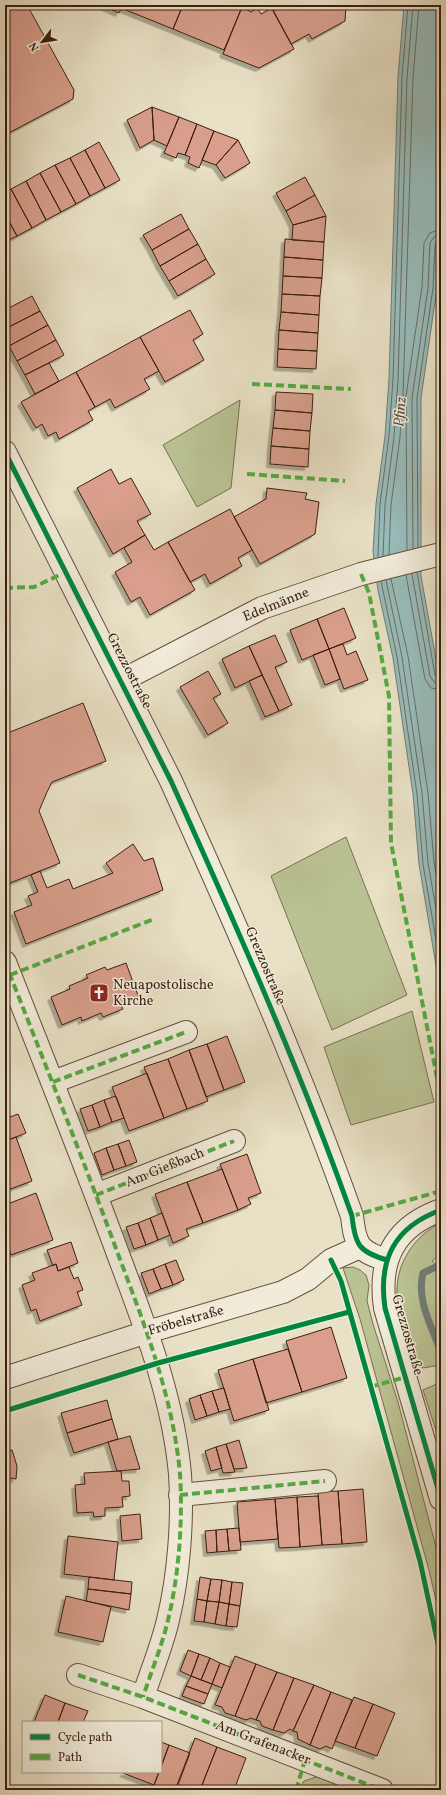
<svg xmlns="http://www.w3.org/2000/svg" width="446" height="1795" font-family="Vollkorn,serif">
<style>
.green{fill:#bac293;stroke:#7a7052}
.water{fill:#98bcba;stroke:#727d76}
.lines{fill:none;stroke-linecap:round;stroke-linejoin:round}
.shore{stroke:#696d66;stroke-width:1}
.stream{stroke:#727d76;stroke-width:7}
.building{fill:#d99f8c;stroke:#3a1e11;filter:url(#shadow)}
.minor-casing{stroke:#664f3e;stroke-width:24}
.minor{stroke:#f1ecda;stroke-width:22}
.quiet{stroke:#55aa42;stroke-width:4;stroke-dasharray:8 4;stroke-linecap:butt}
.cycleway-casing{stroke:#f1ecda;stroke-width:8}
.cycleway{stroke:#00873e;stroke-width:5}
.labels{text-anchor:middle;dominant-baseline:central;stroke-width:3;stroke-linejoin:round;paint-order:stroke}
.street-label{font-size:14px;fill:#3a1e11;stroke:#f1ecda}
.poi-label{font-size:14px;fill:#3a1e11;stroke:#f1ecda;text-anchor:start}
.water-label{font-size:15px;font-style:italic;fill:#564d44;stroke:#f1ecda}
</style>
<defs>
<filter id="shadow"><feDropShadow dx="-3.5" dy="3.5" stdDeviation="0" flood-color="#0004"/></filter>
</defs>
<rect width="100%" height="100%" fill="#e9e1c6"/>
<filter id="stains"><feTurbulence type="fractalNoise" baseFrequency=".005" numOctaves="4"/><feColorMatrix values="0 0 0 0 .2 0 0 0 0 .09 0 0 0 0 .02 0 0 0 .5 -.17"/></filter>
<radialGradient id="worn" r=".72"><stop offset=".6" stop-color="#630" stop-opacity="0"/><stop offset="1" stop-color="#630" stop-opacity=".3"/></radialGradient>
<path class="green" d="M240,400L231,488L197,507L163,445Z
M346,837L407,995L332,1030L271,876Z
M412,1011L434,1102L351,1125L324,1047Z
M441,1223V1254L432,1261L438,1266L441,1279V1365L423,1368L417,1364C411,1344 402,1323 398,1302C392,1270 412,1236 441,1223Z
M353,1267L360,1270L366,1275L369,1285L367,1301L373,1324L398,1402L437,1551L441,1568V1622L429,1570L360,1319L343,1268Z
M441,1382V1446L423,1390Z
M322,1775L360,1790H298L304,1781Z"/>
<path class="water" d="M404,5H441V207L437,288L421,398V576L441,687V995L419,864L413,794L393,658L378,590L373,551L376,504L385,436L389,379L398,77Z"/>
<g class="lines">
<path class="shore" d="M418,547L417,398L433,288L435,245L437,241L441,240
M413,549L412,398L428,288L430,243L434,237L441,235
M407,550L406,399L405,397L406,396L422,287L424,243L430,233L441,229
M389,555L391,505L400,437L402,399L404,397L403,395L413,78L419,5
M383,556L385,505L394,437L398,380L407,78L413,5
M378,557L380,504L389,436L393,379L402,77L408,5
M417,572L435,675L437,678L441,679
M412,574L430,676L434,682L441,684
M406,575L425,679L431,688L441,690
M391,579L408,656L428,793L434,862L441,902
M386,580L402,657L422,793L428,863L441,937
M381,581L397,657L417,794L423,864L441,969"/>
<path class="stream" d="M438,1266L423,1273C416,1300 432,1327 441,1352"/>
</g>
<path class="building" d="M5,5H27L74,90L73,99L5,135Z
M101,5H123L119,13Z
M123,5H183L173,29L121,8Z
M183,5H236L242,7L224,50L173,29Z
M283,5H346L345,21L312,39L309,34L291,44L273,11Z
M242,7L251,12L257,8L261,14L272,8L294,49L259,68L223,54Z
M152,107L154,140L140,148L127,120Z
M152,107L179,117L167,146L154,140Z
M179,117L197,124L185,155L178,153L176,158L164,153Z
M197,124L214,131L199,168L188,163L190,157L185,155Z
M214,131L238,140L216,165L202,160Z
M238,140L250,163L225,178L216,165Z
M99,142L120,180L105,188L85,150Z
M85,150L105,188L90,196L70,158Z
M70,158L90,196L76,204L55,165Z
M55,165L76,204L61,212L40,173Z
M40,173L61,212L46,220L26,181Z
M305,177L315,195L286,211L276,193Z
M26,181L46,220L32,228L11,189Z
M11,189L32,228L17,236L5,214V192Z
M315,195L326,216L293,225L286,211Z
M5,214L17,236L5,242Z
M181,214L189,229L152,250L143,235Z
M326,216L324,242L292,240L293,225Z
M189,229L198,244L160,266L152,250Z
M285,239L324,242L323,260L284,257Z
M198,244L206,259L169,281L160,266Z
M284,257L323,260L322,278L283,276Z
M206,259L215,274L178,296L169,281Z
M283,276L322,278L320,296L282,294Z
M282,294L320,296L319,315L281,312Z
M32,296L40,311L5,329V310Z
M190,310L203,334L193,340L204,360L165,382L140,337Z
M40,311L48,325L9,346L5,338V329Z
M281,312L319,315L318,333L279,330Z
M48,325L56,340L17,361L9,346Z
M279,330L318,333L317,351L278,349Z
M140,337L159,371L144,379L150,389L115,408L110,399L95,407L76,372Z
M56,340L64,355L25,375L17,361Z
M278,349L317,351L316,369L277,367Z
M49,363L59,381L35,394L25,375Z
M76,372L95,407L88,411L93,420L59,439L56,432L48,436L42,424L36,428L21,402Z
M276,392L313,394L312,413L275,410Z
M275,410L312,413L310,431L273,428Z
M273,428L310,431L309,449L271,446Z
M271,446L309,449L308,467L270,464Z
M111,469L119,484L131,478L151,514L137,521L145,535L113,554L77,488Z
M267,488L307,493L305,499L319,502L315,534L260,564L234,517L266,499Z
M230,509L252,550L238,558L242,566L210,584L205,574L190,582L168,542Z
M145,535L154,550L168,542L195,590L150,615L140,597L131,602L115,572L132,562L124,548Z
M344,608L356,638L329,649L317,619Z
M317,619L329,649L302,660L290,630Z
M275,635L287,662L275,667L292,705L279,711L249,646Z
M343,644L347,655L356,651L368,680L344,689L329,649Z
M249,646L262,675L235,688L222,659Z
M329,649L340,679L325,685L313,655Z
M208,671L221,694L213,698L228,723L208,735L180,687Z
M262,675L279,711L265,717L249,681Z
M83,703L106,761L52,782L47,792L39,811L60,863L5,885V734Z
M133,844L144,861L153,858L163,890L26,944L14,912L32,905L28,896L38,892L31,875L40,871L47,888L69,879L73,889L113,873L106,863Z
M126,963L139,998L121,1005L123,1009L103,1017L101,1013L82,1021L81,1017L62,1025L51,997L70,989L69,986L88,978L86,975L105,967L107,970Z
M227,1036L245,1082L224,1090L207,1044Z
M207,1044L224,1090L206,1097L189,1050Z
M189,1050L208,1101L187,1109L168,1059Z
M168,1059L187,1109L164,1118L144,1067Z
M147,1073L164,1118L129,1131L112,1087Z
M116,1096L124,1118L112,1122L104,1100Z
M104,1100L112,1122L100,1127L92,1105Z
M5,1105L10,1117L5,1119Z
M92,1105L100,1127L88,1131L80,1109Z
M18,1114L26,1133L6,1141L5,1119Z
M16,1137L32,1181L5,1191V1141Z
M129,1140L137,1162L126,1166L118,1144Z
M118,1144L126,1166L114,1170L106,1148Z
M106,1148L114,1170L102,1175L94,1153Z
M247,1154L261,1193L248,1198L251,1204L238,1210L220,1164Z
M222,1169L238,1210L203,1223L187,1182Z
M187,1182L203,1223L186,1229L189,1236L173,1243L155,1194Z
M36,1193L53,1240L11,1255L5,1238V1205Z
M162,1213L170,1235L158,1240L150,1218Z
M150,1218L158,1240L146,1245L138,1223Z
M138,1223L146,1245L134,1249L126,1227Z
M71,1242L78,1263L58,1271L56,1264L53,1266L47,1250Z
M176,1260L184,1280L173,1285L165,1264Z
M56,1264L58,1271L69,1267L74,1279L78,1277L83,1290L77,1292L82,1305L40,1321L36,1309L31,1311L22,1285L35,1280L32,1273Z
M165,1264L173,1285L161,1289L153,1269Z
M153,1269L161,1289L149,1294L141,1273Z
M331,1327L347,1378L302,1392L286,1341Z
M288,1349L302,1392L266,1403L253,1359Z
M253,1359L269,1410L234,1421L218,1370Z
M224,1388L230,1409L219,1412L212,1391Z
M212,1391L219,1412L207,1416L200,1395Z
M200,1395L207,1416L195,1420L189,1399Z
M107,1400L112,1419L67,1433L61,1413Z
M112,1419L118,1439L74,1453L67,1433Z
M130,1436L140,1469L117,1471L108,1442Z
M239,1440L247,1468L234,1469L226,1444Z
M226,1444L235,1472L223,1473L216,1447Z
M216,1447L222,1468L211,1471L205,1451Z
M12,1450L17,1466L16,1479L5,1477V1452Z
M121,1471L122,1481H129L130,1496L122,1497L123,1507L105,1508V1516L94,1517L93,1512L77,1513L75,1485L85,1484L84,1473Z
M363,1489L367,1542L342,1544L338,1491Z
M338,1491L342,1544L322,1545L318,1492Z
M318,1496L322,1545L300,1547L297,1497Z
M297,1497L300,1547L279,1548L275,1499Z
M275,1499L278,1539L240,1542L237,1502Z
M140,1514L142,1539L122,1541L120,1516Z
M239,1528L241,1550L229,1551L227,1529Z
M227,1529L229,1551L217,1552L216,1530Z
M216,1530L217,1552L207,1553L205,1531Z
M68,1536L118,1542L114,1580L64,1574Z
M89,1577L132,1582L131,1594L88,1589Z
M200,1577L211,1579L207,1601L197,1599Z
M211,1579L222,1580L219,1602L207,1601Z
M222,1580L232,1582L229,1604L219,1602Z
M232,1582L243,1583L240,1606L229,1604Z
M88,1589L131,1594L129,1610L86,1601Z
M66,1596L111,1607L103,1642L58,1632Z
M197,1599L207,1601L204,1622L194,1621Z
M207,1601L219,1602L215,1624L204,1622Z
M219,1602L229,1604L226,1626L215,1624Z
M229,1604L240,1606L237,1627L226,1626Z
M188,1650L199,1654L191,1676L180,1671Z
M199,1654L210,1658L201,1680L191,1676Z
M235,1656L256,1664L235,1716L225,1713L222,1707L215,1705Z
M210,1658L220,1663L212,1684L201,1680Z
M220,1663L230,1667L222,1688L212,1684Z
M256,1664L277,1672L256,1720L251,1718L246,1720L235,1716Z
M277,1672L294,1678L273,1730L262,1726L260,1721L256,1720Z
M191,1676L212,1684L208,1694L186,1686Z
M294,1678L314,1685L293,1731L290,1729L284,1733L273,1730Z
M314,1685L331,1692L310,1745L298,1739L297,1732L293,1731Z
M186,1686L208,1694L204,1704L182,1696Z
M331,1692L352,1700L332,1749L326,1746L320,1749L310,1745Z
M45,1695L65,1703L58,1722H34Z
M354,1697L373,1704L355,1748L335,1741Z
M65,1703L88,1711L83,1722H58Z
M373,1704L395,1713L377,1756L355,1748Z
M195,1738L217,1747L200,1790H190L177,1785Z
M161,1742L169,1745L161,1767Z
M169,1745L190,1753L176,1790H166L154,1785L159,1772H161V1767Z
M217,1747L246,1758L234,1790H200Z
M124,1772H159L154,1785L123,1773Z"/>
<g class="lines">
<defs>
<path id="minor" d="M5,452L171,781C235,923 300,1069 352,1216C355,1245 359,1252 387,1260
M121,681L262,608L361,574L441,554
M5,962C43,1059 82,1156 118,1254C145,1326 173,1397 180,1474C183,1520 179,1575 168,1620C162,1646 151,1672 143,1697
M53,1082L186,1032
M96,1195L234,1141
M441,1210C394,1227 378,1260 385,1308L441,1499
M5,1378L147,1332L283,1292L308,1279L331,1260L360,1247
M180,1495L325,1481
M78,1675L143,1697L382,1790"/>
</defs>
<use href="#minor" class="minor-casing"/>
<use href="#minor" class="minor"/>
<path class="quiet" d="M252,384L351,389
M247,474L345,481
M361,574L369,593L389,696L391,843L441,1098
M5,588L34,587L66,572
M5,962C43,1059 82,1156 118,1254C145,1326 173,1397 180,1474C183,1520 179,1575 168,1620C162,1646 151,1672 143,1697
M10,975L154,919
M53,1082L186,1032
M96,1195L234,1141
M352,1216L441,1191
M370,1387L406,1377
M180,1495L325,1481
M78,1675L143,1697L382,1790
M296,1790L305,1760"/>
<defs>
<path id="cycleway" d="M5,452L171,781C235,923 300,1069 352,1216C355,1245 359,1252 387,1260
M441,1210C394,1227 378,1260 385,1308L441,1499
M331,1260L341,1281L420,1561L441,1658
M5,1411L158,1363L349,1312"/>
</defs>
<use href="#cycleway" class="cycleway-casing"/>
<use href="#cycleway" class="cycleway"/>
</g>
<defs>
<symbol id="church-square" viewBox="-11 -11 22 22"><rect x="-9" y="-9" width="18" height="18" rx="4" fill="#8f2418" stroke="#f1ecda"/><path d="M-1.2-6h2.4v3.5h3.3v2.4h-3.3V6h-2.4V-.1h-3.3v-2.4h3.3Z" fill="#fff"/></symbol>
</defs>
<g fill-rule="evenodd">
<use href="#church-square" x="88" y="982" width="22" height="22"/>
</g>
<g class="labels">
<g class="street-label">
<text transform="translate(276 605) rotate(-22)">Edelmänne</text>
<text transform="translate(129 671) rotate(63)">Grezzostraße</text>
<text transform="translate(265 966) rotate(67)">Grezzostraße</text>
<text transform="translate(165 1168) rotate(-22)">Am Gießbach</text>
<text transform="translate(186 1321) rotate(-16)">Fröbelstraße</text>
<text transform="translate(407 1335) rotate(74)">Grezzostraße</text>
<text transform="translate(263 1743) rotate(21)">Am Grafenacker</text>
</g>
<g class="poi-label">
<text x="113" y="985">Neuapostolische<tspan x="113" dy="16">Kirche</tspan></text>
</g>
<g class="water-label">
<text transform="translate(401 412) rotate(-85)">Pfinz</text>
</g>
</g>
<rect width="446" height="1795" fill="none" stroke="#e9e1c6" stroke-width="20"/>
<rect x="6" y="6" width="434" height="1783" fill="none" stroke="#3a1e11" stroke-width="2"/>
<rect x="10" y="10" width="426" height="1775" fill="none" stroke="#3a1e11"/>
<rect x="22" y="1721" width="140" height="52" fill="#f1ecda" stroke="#a89a8a"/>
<rect x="30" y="1734" width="20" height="6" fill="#00873e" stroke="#a89a8a"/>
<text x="58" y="1741" font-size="12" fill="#3a1e11">Cycle path</text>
<rect x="30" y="1754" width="20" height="6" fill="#55aa42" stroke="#a89a8a"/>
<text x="58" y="1761" font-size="12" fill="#3a1e11">Path</text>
<g transform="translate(42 42) rotate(239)" stroke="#f1ecda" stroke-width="3" paint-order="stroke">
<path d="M0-3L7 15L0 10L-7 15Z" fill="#3a1e11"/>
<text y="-6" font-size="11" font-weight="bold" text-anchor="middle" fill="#3a1e11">N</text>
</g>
<rect width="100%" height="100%" filter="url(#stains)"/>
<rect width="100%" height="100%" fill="url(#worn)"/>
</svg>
